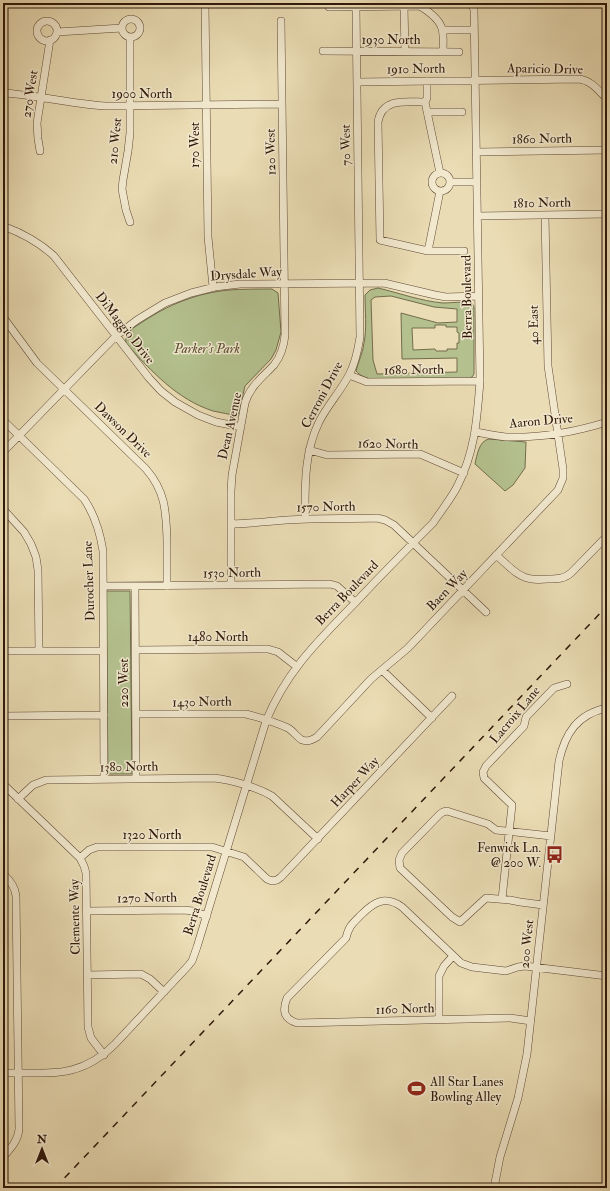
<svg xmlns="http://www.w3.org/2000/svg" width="610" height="1191" font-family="'IM FELL Double Pica',serif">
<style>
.green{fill:#b4c18f;stroke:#726c4c;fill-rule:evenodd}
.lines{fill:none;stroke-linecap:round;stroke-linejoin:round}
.minor-casing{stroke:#5e4934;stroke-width:8}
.minor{stroke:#f1e8ce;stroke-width:7}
.rail{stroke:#301809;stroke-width:1.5;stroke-dasharray:7 7;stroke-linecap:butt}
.labels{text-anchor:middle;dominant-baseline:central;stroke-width:3;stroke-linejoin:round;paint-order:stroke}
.street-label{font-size:13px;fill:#301809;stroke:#f1e8ce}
.park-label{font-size:13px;font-style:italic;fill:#584b31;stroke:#f1e8ce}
.poi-label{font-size:13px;fill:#301809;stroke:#f1e8ce;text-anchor:end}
</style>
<rect width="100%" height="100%" fill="#eadcb4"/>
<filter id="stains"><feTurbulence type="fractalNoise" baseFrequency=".005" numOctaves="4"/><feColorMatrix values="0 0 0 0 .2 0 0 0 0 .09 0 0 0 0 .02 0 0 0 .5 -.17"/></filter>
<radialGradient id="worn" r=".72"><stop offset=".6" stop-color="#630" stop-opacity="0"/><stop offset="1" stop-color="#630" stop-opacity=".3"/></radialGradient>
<path class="green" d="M378,288C399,293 421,301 443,303C453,303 462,301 472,303L474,307V374L472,377L469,378L370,379C365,377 360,376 356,371C358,362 363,353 364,343C367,328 365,311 365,295L370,290ZM391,296L434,307L457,309V322L438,323L401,313L402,359L457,358V372L377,374L373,360L371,300L375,297ZM435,325H446V327H457V332L459,333V343H457V349H447V351H436L435,349L413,350L412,328H435Z
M272,289L278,293L281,332L276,350L271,359L245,386L238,416C230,414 221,413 213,411C176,399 152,371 126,344C124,333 133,328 141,323C167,305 197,293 229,290C243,289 258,289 272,289Z
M489,439L526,442L525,468L513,485L505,491L475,464C477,455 479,441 489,439Z
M106,591H130L132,774H108Z"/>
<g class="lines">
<defs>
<path id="minor" d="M205,3L208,237L213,287
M404,6L405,52
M329,7L420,6C428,11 440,20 442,29C444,36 443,44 443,52
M122 28a9 9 0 1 1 18 0a9 9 0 1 1-18 0Z
M37 31a10 10 0 1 1 20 0a10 10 0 1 1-20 0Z
M443,30H474
M57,32L122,28
M323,51L459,52
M427,81V98L425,102C407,102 382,97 378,122L380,240L428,251
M357,82L578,79C591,80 598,90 607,99
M3,93C38,95 71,104 106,106L282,104
M425,102L440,173
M427,112H462
M40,151L38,139L37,123L50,40
M477,152L607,150
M432 182a9 9 0 1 1 18 0a9 9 0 1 1-18 0Z
M450,182H477
M440,191L428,251H464
M478,216L607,214
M130,222L126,210L122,189L123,180L128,151L130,133V37
M3,226C22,233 39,242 54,256L149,378L161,391L175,402L198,415L216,422L241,427
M3,317L37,363L146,469C165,491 166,510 167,539C167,554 167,570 167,586
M349,375L367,382L480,381
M3,420L84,499C95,515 100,532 103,551L104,779
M476,432C486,434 496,436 506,437C540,438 575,432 607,422
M309,450L327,455L420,454L464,473
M3,452L116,336L137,320L165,303L191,293L215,287L240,284L384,283L435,295L446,297L478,296
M3,509L24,532L31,544L36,557L38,570L39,651
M305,519C305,486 304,453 319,422C327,406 340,392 349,375C355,364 358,350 360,337L356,7
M231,524C250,524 268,521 287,520C317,518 347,519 377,518L385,520L394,525L486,612
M496,555C507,564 518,578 532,579C537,580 543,579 548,579C557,579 564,579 571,573L607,536
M231,585V491L232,475L245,403C250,386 263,377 274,365C281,356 284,346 285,335L281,21
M103,586L330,584L337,586L355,602
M135,586L136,779
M136,650L268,649L278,652L296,666
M3,651H103
M382,670L432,718
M136,714H246C258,717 277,723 288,728C293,731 297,737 302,740C308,742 312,740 317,737L371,679L408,648L558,490L563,478V469L548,366L545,215
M3,716L104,715
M3,784L80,858L84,866L86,873L88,1027L91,1038L104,1055
M18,799L33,785L46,780L214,778C232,780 256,787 272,796L318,839
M80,858L89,850L97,847H212L244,857L267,879L272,881L277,880L281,877L452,696
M3,874C10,880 15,886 16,896L19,1129C18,1141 11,1148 3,1157
M502,899L512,805L484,778L483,772L486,766L524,726L526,717L554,688L567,684
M543,905L520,902L510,900L486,898L460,922L452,917L400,868L399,860L402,853L440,814L443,812L447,811L488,824L496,830L551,836
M87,911L184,910L193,911L207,916
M87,975L141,974L150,979L164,992
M439,1020V976L444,966L453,956
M531,1021L510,1018L297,1023C284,1019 282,1011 287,998L346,938C349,926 352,924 361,915C374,902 385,895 402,907L461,963L472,967L506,971L518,967L525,966L607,976
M3,1073C49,1072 79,1080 115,1044L188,966L192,961L197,947L266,721C287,670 319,640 356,602C381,575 407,549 433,523C441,511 450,500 457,487C475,452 477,420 480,381L474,9L470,3
M494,1188L500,1157L518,1098L527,1054L559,761C565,734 577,714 607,708"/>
</defs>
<use href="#minor" class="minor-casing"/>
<use href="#minor" class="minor"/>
<path class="rail" d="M55,1188L607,606"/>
</g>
<defs>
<symbol id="bus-bare" viewBox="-9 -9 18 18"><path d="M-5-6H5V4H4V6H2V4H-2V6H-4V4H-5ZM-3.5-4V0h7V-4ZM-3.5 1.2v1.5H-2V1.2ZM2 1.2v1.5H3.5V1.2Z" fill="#8f2418" stroke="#f1e8ce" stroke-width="2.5" paint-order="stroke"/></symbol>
<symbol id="stadium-bare" viewBox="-9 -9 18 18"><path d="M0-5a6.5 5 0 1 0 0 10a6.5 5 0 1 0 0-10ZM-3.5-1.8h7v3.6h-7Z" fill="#8f2418" stroke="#f1e8ce" stroke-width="2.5" paint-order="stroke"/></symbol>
</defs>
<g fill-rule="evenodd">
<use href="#bus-bare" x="542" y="842" width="25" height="25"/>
<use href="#stadium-bare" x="404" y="1076" width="25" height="25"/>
</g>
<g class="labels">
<g class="street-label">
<text x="391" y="40">1930 North</text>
<text transform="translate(416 69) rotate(-1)">1910 North</text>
<text transform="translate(545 69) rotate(1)">Aparicio Drive</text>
<text transform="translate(30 94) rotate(-81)">270 West</text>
<text x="142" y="94">1900 North</text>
<text transform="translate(542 139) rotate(-1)">1860 North</text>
<text transform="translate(115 141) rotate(-84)">210 West</text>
<text transform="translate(195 145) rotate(-90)">170 West</text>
<text transform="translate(346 145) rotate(-91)">70 West</text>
<text transform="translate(271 152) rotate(-91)">120 West</text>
<text transform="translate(542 203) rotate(-1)">1810 North</text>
<text transform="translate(246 274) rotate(-4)">Drysdale Way</text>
<text transform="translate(467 297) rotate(-91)">Berra Boulevard</text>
<text transform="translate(534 325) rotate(-91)">40 East</text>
<text transform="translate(125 328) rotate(52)">DiMaggio Drive</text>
<text transform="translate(414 370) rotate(-1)">1680 North</text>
<text transform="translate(322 395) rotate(-62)">Cerroni Drive</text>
<text transform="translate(541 421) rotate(-5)">Aaron Drive</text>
<text transform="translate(230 426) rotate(-77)">Dean Avenue</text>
<text transform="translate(123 430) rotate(44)">Dawson Drive</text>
<text transform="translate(388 444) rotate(1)">1620 North</text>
<text transform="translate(326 507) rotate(-1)">1570 North</text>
<text transform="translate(232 573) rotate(-1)">1530 North</text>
<text transform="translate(89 581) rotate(-92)">Durocher Lane</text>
<text transform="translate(447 590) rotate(-46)">Baen Way</text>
<text transform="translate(347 593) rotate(-46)">Berra Boulevard</text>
<text x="218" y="637">1480 North</text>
<text transform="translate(124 683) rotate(-90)">220 West</text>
<text transform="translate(202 702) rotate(-1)">1430 North</text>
<text transform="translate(515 715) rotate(-50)">Lacroix Lane</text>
<text transform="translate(129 767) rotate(-1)">1380 North</text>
<text transform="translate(355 782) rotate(-47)">Harper Way</text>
<text x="152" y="835">1320 North</text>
<text transform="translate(200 895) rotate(-73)">Berra Boulevard</text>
<text transform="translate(147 898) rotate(-1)">1270 North</text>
<text transform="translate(75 917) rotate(-91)">Clemente Way</text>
<text transform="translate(527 944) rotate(-84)">200 West</text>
<text transform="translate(405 1009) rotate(-2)">1160 North</text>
</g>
<g class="park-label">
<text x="207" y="349">Parker's Park</text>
</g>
<g class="poi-label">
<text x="541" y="848">Fenwick Ln.<tspan x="541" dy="15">@ 200 W.</tspan></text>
<text x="430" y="1082" text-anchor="start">All Star Lanes<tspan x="430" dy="15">Bowling Alley</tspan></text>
</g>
</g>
<rect width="610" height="1191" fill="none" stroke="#eadcb4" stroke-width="16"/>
<rect x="4" y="4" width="602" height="1183" fill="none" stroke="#301809" stroke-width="2"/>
<rect x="8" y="8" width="594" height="1175" fill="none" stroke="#301809"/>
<g transform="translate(42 1149)" stroke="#f1e8ce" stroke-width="3" paint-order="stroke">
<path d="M0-3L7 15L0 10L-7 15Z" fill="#301809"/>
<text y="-6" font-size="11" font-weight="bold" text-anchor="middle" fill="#301809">N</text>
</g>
<rect width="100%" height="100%" filter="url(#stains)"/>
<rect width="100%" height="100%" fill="url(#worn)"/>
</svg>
